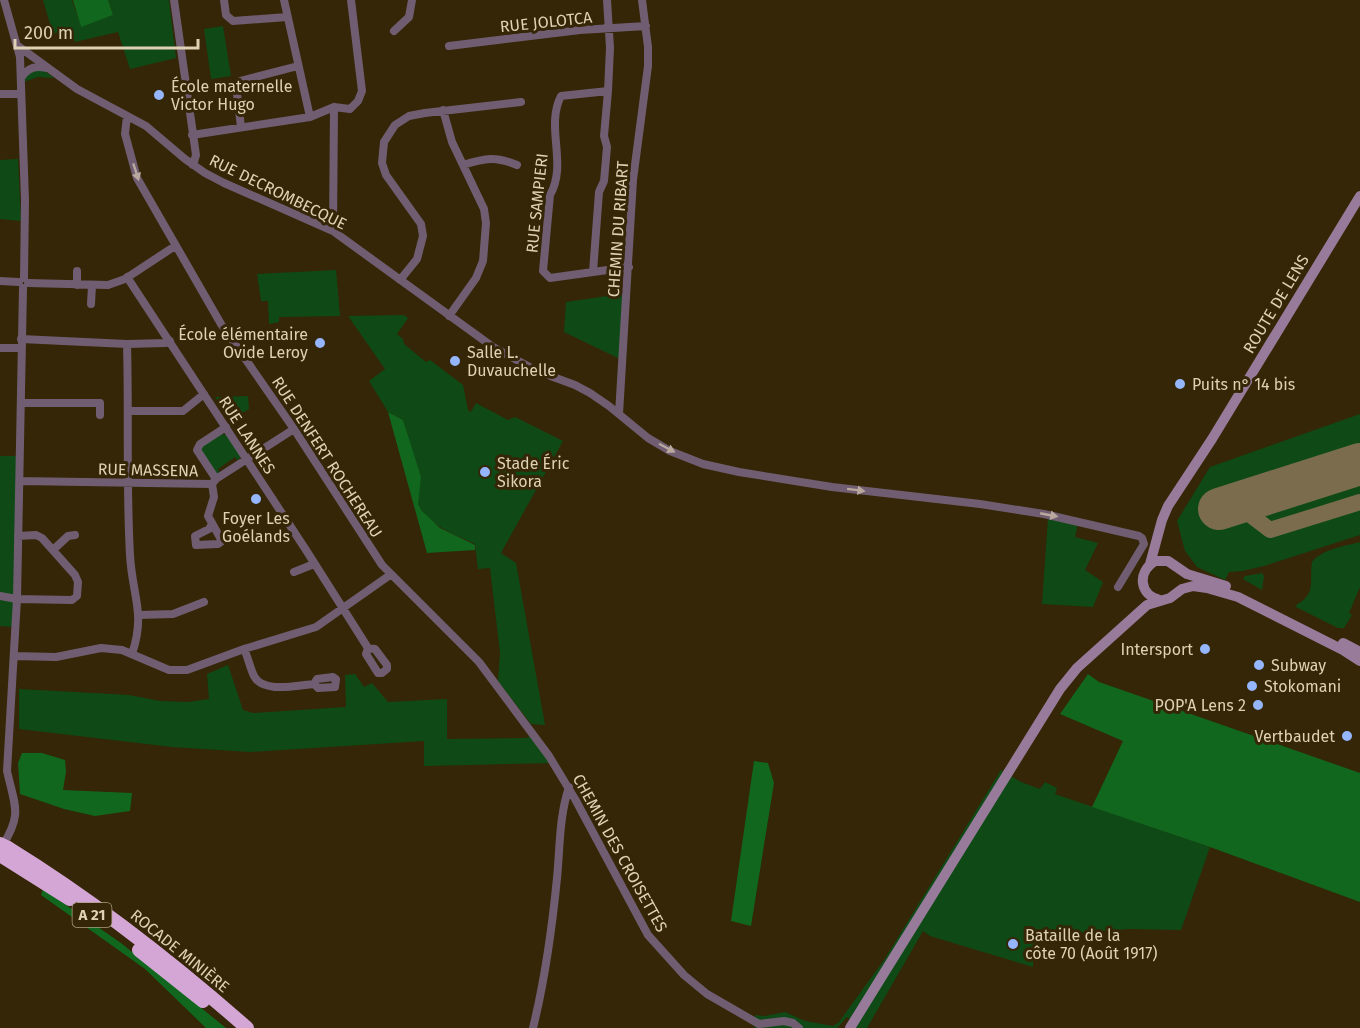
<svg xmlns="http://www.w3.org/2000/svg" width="1360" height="1028" font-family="'Fira Sans',sans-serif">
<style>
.green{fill:#0f4a16}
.forest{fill:#11671d}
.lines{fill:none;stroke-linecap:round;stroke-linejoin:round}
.taxiway{stroke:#7a6c4d;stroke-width:16}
.runway{stroke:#7a6c4d;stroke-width:42}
.street{stroke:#705d71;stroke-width:8}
.secondary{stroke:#987b9a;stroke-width:10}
.highway{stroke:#d4a6d6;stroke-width:14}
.highway-bridge{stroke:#d4a6d6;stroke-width:14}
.oneway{fill:#b8a89d}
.poi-dot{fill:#95b6fd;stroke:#342606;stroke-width:2}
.labels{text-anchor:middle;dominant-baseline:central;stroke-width:6;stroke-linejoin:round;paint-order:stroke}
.shield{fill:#342606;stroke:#ac9e80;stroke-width:1.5}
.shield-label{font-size:15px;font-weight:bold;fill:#dfd1b4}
.street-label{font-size:16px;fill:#dfd1b4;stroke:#342606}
.poi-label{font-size:16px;fill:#dfd1b4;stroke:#342606;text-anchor:start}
</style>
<rect width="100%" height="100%" fill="#342606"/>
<path class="green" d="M43,0H72L81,26L113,15L108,0H169L176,58L130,69L118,32L75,42L70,28L53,34Z
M223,26L231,76L211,79L204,29Z
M36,70L45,71L54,78L38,77L24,82C25,76 30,72 36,70Z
M18,159L21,221L0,219V160Z
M336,270L340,316L279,317V322L269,324L268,301H261L257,274Z
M628,293L622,360L564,332L566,302Z
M404,315L408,318L397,334L403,339L404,344L426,362L430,360L463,385L468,410L471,412L476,403L508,420L515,417L563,441L501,553L516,563L545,725L531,724L498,681L500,653L490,568L478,569L475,544C454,534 429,526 418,504L408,438L403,420L388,412L369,381L385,369L348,316Z
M248,396L249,409L230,420L215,397Z
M1360,414V535L1264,566L1242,571L1229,572L1225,580L1197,567L1185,551L1177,521L1210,467Z
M221,434L227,435L241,455L238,461L235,457L218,469L220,474L215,473L201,451L202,446Z
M0,456H20L14,627L0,626Z
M1048,518L1078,524L1075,537L1098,543L1085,570L1103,582L1093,607L1042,604Z
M1360,542V587L1349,613L1352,615L1344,628H1338L1298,608L1295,606C1317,593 1309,584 1312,562C1322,549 1345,546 1360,542Z
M1262,573L1264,576L1262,590L1243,579L1245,576Z
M228,665L243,710L253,713L346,707L345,675L355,674L364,687L372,683L388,702L447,699V739L525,738L534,736L554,763L424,766V741L250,752L172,747L19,729V689L129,695L160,701L188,702L209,699L207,674Z
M1001,770L1021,782L1040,789L1045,782L1057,788L1055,794L1210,847L1181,930L1129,929L1034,936L1033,967L930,936L923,931L867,1028H855L857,1024L847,1017L837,1028H756L753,1026L755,1015L765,1016L785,1012L805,1021L833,1026L839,1022L884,960Z"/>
<path class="forest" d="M73,0H108L113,15L81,27Z
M388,412L403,420L421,477L418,504L422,511L440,528L475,545V550L427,553Z
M1088,674L1099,682L1360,773V902L1210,847L1092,807L1123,741L1060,714Z
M22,753H42L65,760L66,772L63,790L132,793L130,811L95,816L64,809L20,794L18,763Z
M754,761L768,763L774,783L751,926L731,921Z
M43,889L121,943L226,1028H206L145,969L41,895Z"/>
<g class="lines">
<path class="taxiway" d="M1236,504L1270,530L1360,502"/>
<path class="runway" d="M1219,509L1360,464"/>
<path class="street" d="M4,0L20,57L25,200L24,278
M174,0L196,155L193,165
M224,0L226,15L233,21L287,17
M284,0L310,117
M394,31L409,17L412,0
M18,46L77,89L146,126L185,159L205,173L224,183L333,231L493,347L537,371L575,385L590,393L609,406L648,438L670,451L703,464L739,472L832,487L980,504L1044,514L1139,536L1142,538L1144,544L1118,587
M449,46L580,30L646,26
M21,78C27,68 35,65 46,68
M608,91L561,96C545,127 568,164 550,195L543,271L550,278L629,267
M0,94H21
M334,107L350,109L358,101L362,91L351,0
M443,110L452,142L484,209L486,223L483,261L476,278L449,316
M127,116L125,134L137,178L221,324L294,429L382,565L479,662L549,756L575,799L648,935L684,975L707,994L759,1024L784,1021L793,1023L799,1028
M241,127L236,85L240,81L298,66
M192,135L310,117L334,107
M463,165C486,158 495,156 517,165
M333,231L334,107
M593,272L599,192L604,181L607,147L604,136L608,91L610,48L607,0
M127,277L306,550L368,648L366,654L378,673H382L387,669V665L375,649L368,648
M400,280L417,259L423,236L421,224L386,175L382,163L384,142L395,125L409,116L425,113L521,102
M0,281L19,282
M28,283L108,285L125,279L175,246
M77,285V271
M91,304L92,285
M21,339L127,344L166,343L170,341
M127,344C129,415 126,485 130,555C132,595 146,613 132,654
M0,348H21
M21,403H100V415
M129,411H183L204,394
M619,414L633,180L648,66V47L642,0
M216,479L197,450L200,444L226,427
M20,481L212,484L216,479L294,429
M212,524L209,529L195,536L196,545L218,544L222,541L208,516L214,497L212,484
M53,550L68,536L75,535
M294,572L314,564
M0,596L17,599L72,600L77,596L78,582L75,575L42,538L36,535L18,536
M139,615L173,614L204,602
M244,649C248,657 250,668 254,676C263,694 298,685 314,684L318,688L335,687L336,679L333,677L317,679L314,684
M14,656L56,657L101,648L122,650L169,670H187L244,649L316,627L390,575
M1,848C23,814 15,807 7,771L17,599L23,288
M533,1028C545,979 552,929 557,878C560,848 559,817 569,787"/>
<path class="secondary" d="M1150,564L1162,520L1168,506L1212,439L1360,196
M1160,600C1139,595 1137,572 1155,561H1168L1187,574L1226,586
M1343,643L1360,652
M850,1028L1060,689L1077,668L1147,605L1170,598L1182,589L1193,586L1207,588L1238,597L1343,650L1360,661"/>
<path class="highway" d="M8,848C94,901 172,962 247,1028
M0,855L70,899
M139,950L203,1001"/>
<path class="highway-bridge" d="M0,844L8,848"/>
</g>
<defs><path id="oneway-solid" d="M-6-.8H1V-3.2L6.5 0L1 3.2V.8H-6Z" transform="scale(1.5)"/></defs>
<g class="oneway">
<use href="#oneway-solid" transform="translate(136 172) rotate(72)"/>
<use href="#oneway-solid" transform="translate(667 448) rotate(28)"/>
<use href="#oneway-solid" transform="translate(856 490) rotate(7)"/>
<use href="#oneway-solid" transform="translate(1049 515) rotate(11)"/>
</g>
<g class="poi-dot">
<circle cx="159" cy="95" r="6"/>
<circle cx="320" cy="343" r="6"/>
<circle cx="455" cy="361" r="6"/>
<circle cx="1180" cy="384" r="6"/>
<circle cx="485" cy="472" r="6"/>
<circle cx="256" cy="499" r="6"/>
<circle cx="1205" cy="649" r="6"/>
<circle cx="1259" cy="665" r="6"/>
<circle cx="1252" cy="686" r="6"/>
<circle cx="1258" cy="705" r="6"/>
<circle cx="1347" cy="736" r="6"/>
<circle cx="1013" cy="944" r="6"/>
</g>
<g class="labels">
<rect class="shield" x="72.5" y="903" width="39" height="24" rx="4.5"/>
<g class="shield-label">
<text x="92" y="915">A 21</text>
</g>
<g class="street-label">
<text transform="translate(546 22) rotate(-6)">RUE JOLOTCA</text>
<text transform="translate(278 192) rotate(26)">RUE DECROMBECQUE</text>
<text transform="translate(537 203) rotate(-84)">RUE SAMPIERI</text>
<text transform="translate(618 229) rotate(-86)">CHEMIN DU RIBART</text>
<text transform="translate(1276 304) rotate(-59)">ROUTE DE LENS</text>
<text transform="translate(247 435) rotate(57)">RUE LANNES</text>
<text transform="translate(327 457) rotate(57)">RUE DENFERT ROCHEREAU</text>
<text transform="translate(148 470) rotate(1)">RUE MASSENA</text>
<text transform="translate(620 853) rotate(61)">CHEMIN DES CROISETTES</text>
<text transform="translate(180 951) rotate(39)">ROCADE MINIÈRE</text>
</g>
<g class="poi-label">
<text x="171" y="86">École maternelle<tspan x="171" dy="18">Victor Hugo</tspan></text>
<text x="308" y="334" text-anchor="end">École élémentaire<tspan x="308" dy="18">Ovide Leroy</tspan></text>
<text x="467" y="352">Salle L.<tspan x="467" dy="18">Duvauchelle</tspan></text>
<text x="1192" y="384">Puits n° 14 bis</text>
<text x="497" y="463">Stade Éric<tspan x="497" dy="18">Sikora</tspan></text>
<text x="256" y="518" text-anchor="middle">Foyer Les<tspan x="256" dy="18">Goélands</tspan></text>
<text x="1193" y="649" text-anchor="end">Intersport</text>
<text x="1271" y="665">Subway</text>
<text x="1264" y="686">Stokomani</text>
<text x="1246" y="705" text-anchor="end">POP'A Lens 2</text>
<text x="1335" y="736" text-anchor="end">Vertbaudet</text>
<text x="1025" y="935">Bataille de la<tspan x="1025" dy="18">côte 70 (Août 1917)</tspan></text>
</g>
</g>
<path d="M15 39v9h183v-9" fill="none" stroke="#dfd1b4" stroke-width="3"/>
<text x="24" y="39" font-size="18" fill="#dfd1b4" stroke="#342606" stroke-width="4.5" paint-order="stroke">200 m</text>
</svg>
